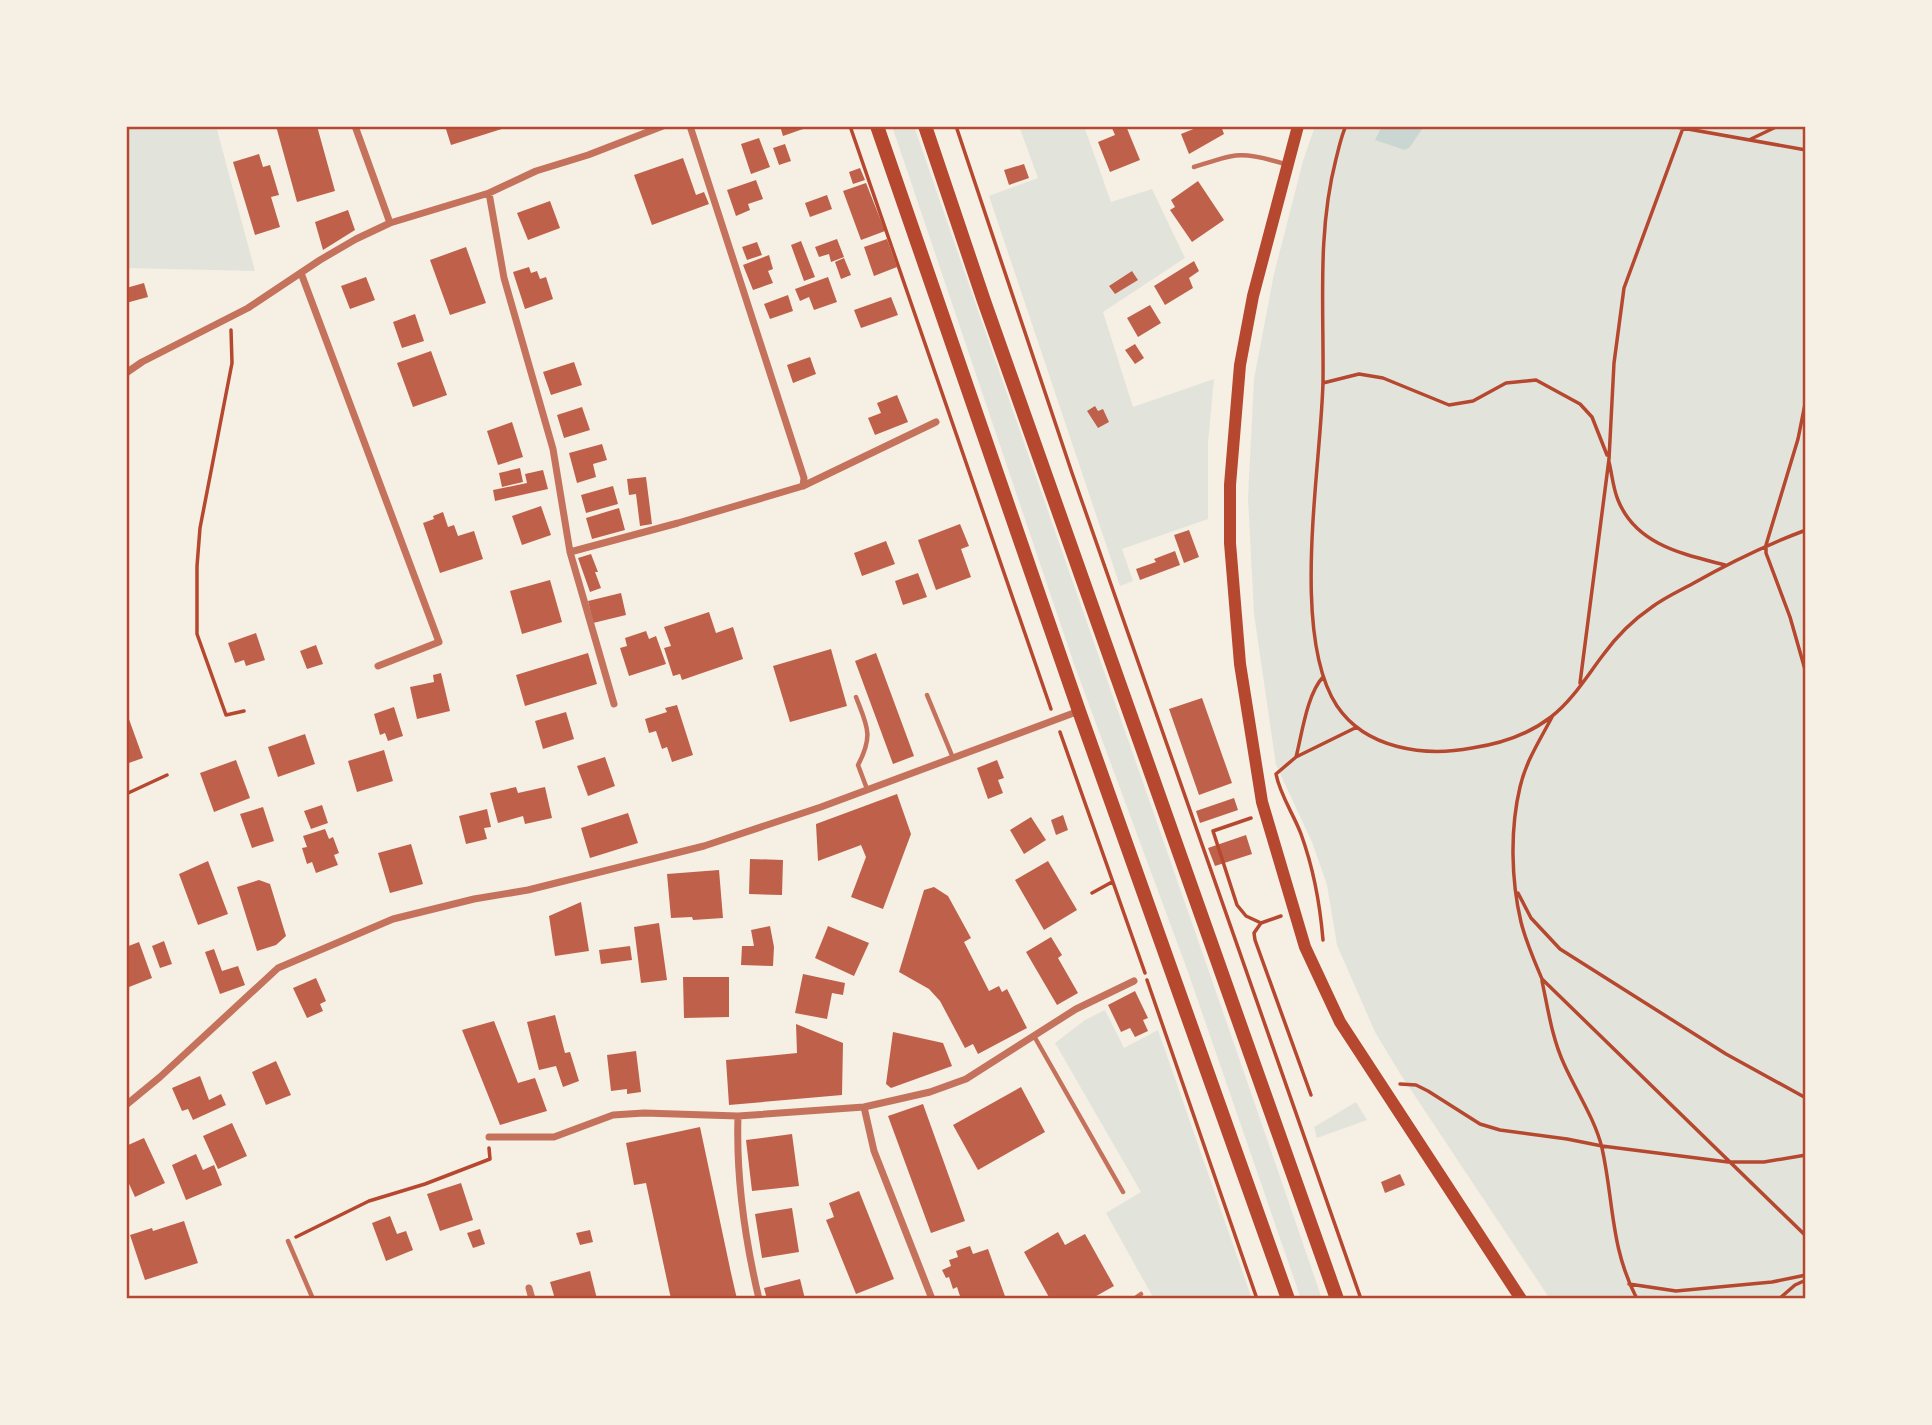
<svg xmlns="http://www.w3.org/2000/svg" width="1932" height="1425" font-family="'Alegreya Sans',sans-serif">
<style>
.green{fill:#e2e4dc}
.water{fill:#c9d6d2}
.building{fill:#bf614a}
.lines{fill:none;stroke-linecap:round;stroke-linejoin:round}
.path{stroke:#b5482f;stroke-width:3.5}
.service{stroke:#c5725c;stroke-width:4.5}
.minor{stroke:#c5725c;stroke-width:7}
.secondary{stroke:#b5482f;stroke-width:12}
.primary{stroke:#b5482f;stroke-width:14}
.neatline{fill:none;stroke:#b5482f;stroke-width:2.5}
</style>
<rect width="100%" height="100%" fill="#f6efe4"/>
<path class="green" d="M126,126H216L255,271L126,268Z
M892,126H914C1049,517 1188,907 1322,1299H1301L1188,972L1074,664Z
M1019,126H1084L1111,202L1152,189L1185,258L1103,312L1133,407L1214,379L1208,443V519L1122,549L1133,581L1120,586L989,196L1038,178Z
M1315,126H1806V1299H1550L1399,1072L1375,1032L1337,945L1327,885L1312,842L1276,765L1254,614L1248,498L1254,379L1274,274L1303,161Z
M1105,1010L1124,1048L1158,1030L1252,1299H1154L1106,1213L1141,1192L1055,1043L1085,1020Z
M1356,1102L1367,1120L1317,1138L1314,1127Z"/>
<path class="water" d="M1382,126H1424L1410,147L1405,150L1375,140Z"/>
<path class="building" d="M276,126H317L335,191L297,202Z
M445,126H508V127L451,145Z
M780,126H802L803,129L783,136Z
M1111,126H1126L1140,160L1110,172L1098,142L1115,135Z
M1201,126H1221L1224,134L1189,154L1181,134Z
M759,138L770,167L751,174L741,144Z
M785,144L791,161L779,165L773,148Z
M259,154L263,167L270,165L279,195L271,197L280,227L255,235L233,162Z
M683,158L696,195L704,192L709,204L652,225L634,175Z
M1024,164L1029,178L1009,185L1004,170Z
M860,168L865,180L853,184L849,172Z
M756,180L763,199L748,204L750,210L736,216L727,190Z
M1198,181L1224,220L1192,242L1170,210L1175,207L1171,200Z
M866,183L885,231L861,240L843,191Z
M827,195L832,209L810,217L805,203Z
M550,201L560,228L528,240L517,213Z
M348,210L355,230L323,250L315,222Z
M837,239L844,257L831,262L829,254L819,257L815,247Z
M887,239L897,267L874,276L864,247Z
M801,241L815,277L804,281L791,245Z
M757,242L762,255L747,260L742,247Z
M466,247L486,303L450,315L430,260Z
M769,255L773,269L768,271L773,283L753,290L743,265Z
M844,258L851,275L841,279L835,262Z
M1194,261L1199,271L1189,278L1193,288L1165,305L1154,286Z
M529,267L531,273L537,271L540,279L546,277L553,299L525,309L513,272Z
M1132,271L1138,280L1115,294L1109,286Z
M366,277L375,300L350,309L341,286Z
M828,277L837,302L814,310L809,297L800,301L795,289Z
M144,283L148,297L126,303V288Z
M788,295L793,311L770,319L764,304Z
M891,297L898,315L861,328L854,310Z
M1150,305L1161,323L1138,337L1127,318Z
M415,314L424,341L402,348L393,322Z
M1135,344L1144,358L1135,364L1125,350Z
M431,351L447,395L413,407L397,363Z
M810,357L816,374L793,383L787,365Z
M574,362L582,385L551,395L543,372Z
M897,395L908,422L875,435L868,418L881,413L877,403Z
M1095,406L1098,411L1103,409L1109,422L1098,428L1087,411Z
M582,407L590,430L564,438L557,415Z
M512,422L523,457L498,465L487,431Z
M602,444L607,460L593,464L596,477L577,483L569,453Z
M520,468L523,482L502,487L499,473Z
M543,470L548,489L495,501L493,490L527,483L525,474Z
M646,477L652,524L640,526L636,494L629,495L627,479Z
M613,486L618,504L586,513L581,495Z
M541,506L551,535L522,545L512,516Z
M619,508L625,530L592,539L586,518Z
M443,512L448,527L454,525L458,536L474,531L483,559L440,573L423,523L434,519L433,516Z
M960,524L969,546L961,549L971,577L936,590L918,540Z
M1189,530L1199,557L1184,563L1174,535Z
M886,541L895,564L862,576L854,553Z
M1175,551L1180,565L1140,580L1136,569L1156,562L1154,559Z
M591,554L598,572H595L601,588L590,592L578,558Z
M918,573L927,597L903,605L895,581Z
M550,580L562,622L522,634L510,591Z
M621,593L626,615L593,623L588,601Z
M709,612L716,633L733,627L743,659L682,680L680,674L673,676L664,648L671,646L664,627Z
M646,631L649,639L656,636L666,664L629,676L620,648L627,646L625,638Z
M256,633L265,660L246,666L244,660L235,663L228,643Z
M316,645L323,664L307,669L300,651Z
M831,649L847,706L790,722L773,666Z
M588,653L597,684L525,706L516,675Z
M876,653L914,756L893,764L855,661Z
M441,673L450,711L417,719L410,687L434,682L433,675Z
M1202,698L1232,783L1199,795L1169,709Z
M677,705L693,755L672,762L667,747L662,749L656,731L649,733L645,719L667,712L665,708Z
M394,707L403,736L388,741L385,733L380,735L374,714Z
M126,711L143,758L126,764Z
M566,712L574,739L543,749L535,721Z
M305,734L315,764L278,777L268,747Z
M384,750L393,781L357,792L348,761Z
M605,757L615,786L588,796L577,766Z
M236,760L250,798L214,812L200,773Z
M997,760L1004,778L998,780L1003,793L988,799L977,768Z
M516,787L518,793L545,787L552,818L525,824L523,816L498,823L490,793Z
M897,794L911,834L883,909L851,897L866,857L861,845L818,861L816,824Z
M1234,798L1238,810L1200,823L1196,811Z
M322,805L328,823L311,829L304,811Z
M263,807L274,841L252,848L240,814Z
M487,809L491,827L484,828L487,839L466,844L459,816Z
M628,813L638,843L590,858L581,828Z
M1063,815L1068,830L1056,835L1051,820Z
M1031,817L1046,840L1024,854L1010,830Z
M325,829L329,839L333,837L339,853L334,855L338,865L316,873L312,862L307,864L302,848L307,847L303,836Z
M1246,835L1252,854L1215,866L1208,848Z
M411,844L423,884L390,893L378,853Z
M750,859L783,860L782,895L749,894Z
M208,861L228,914L198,925L179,874Z
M1048,861L1077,910L1044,930L1015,880Z
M719,870L723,918L693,920L692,917L671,918L667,874Z
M259,880L270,884L286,936L276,945L257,951L237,887Z
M934,887L948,896L971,938L964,942L989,991L999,986L1002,992L1007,989L1027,1028L978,1054L973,1044L965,1048L940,1001L929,989L899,972L924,890Z
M581,902L589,951L555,956L549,916Z
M659,923L667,980L641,983L634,927Z
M770,926L774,947L773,966L741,965L742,946H754L751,930Z
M828,926L869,943L854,976L815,958Z
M1051,937L1062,955L1058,958L1078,993L1057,1005L1026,952Z
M164,941L172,964L160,968L152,946Z
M139,942L152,978L129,987L126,979V947Z
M630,946L632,960L601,964L599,950Z
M214,949L222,971L238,966L245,985L220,994L205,952Z
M803,974L845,983L843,995L832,993L827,1019L795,1013Z
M683,977H729V1017L684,1018Z
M316,978L326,1001L320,1004L323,1011L307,1018L293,988Z
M1135,991L1148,1018L1143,1020L1148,1031L1135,1037L1130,1028L1121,1032L1108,1005Z
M555,1015L565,1053L570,1052L579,1081L563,1087L556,1066L539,1070L527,1022Z
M494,1021L518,1083L535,1078L547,1111L500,1125L462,1030Z
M796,1024L843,1043L842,1095L729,1105L726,1060L797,1053Z
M893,1032L943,1043L952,1066L891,1088L886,1084Z
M636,1051L641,1092L627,1094V1089L611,1091L607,1055Z
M276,1061L291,1095L266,1105L252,1072Z
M200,1076L209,1100L221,1094L226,1105L193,1120L188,1109L182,1111L172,1088Z
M1021,1087L1045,1132L978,1170L953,1125Z
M923,1104L965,1221L931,1233L888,1116Z
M232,1123L247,1156L218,1169L203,1136Z
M700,1127L731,1273L737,1299H671L646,1183L634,1185L626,1143Z
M792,1134L799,1186L752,1191L746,1140Z
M144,1138L165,1183L135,1197L126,1177V1146Z
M196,1154L203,1170L214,1165L222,1185L186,1200L172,1165Z
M1400,1174L1405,1185L1385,1193L1381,1182Z
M461,1183L473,1220L440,1231L427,1194Z
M859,1191L894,1279L856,1294L826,1220L834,1217L829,1203Z
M792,1208L799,1252L762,1258L755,1214Z
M390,1216L397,1234L406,1231L413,1250L386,1261L372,1223Z
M184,1221L198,1263L145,1280L130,1235L152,1228L153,1231Z
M480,1229L485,1244L473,1248L467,1233Z
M590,1230L593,1242L580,1245L576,1233Z
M1058,1232L1065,1245L1085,1234L1114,1286L1091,1299H1050L1024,1252Z
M970,1246L973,1254L988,1249L1006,1299H961L957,1287L953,1289L949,1277L946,1278L942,1270L951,1266L949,1260L958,1257L956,1251Z
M590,1271L597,1299H555L550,1282Z
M800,1279L805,1299H767L764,1288Z"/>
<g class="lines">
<path class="path" d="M850,126L1051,709
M956,126L1072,473L1361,1299
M1346,126C1341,136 1339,148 1336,159C1317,233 1324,307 1323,382C1321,467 1290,635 1337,706C1366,749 1424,757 1472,748C1499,744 1529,734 1551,717C1572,701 1587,676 1603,655C1616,637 1633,620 1652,607C1664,598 1679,591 1692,584C1729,563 1766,545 1806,530
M1671,126L1806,150
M1751,139L1778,126
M231,330L232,363L200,528L197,566V634L226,715L244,711
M1323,383L1359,374L1383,378L1449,405L1473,401L1506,383L1536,380L1580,404L1592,417L1607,455
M1806,399L1798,439L1766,545V553L1790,617L1806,673
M1609,462C1612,474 1613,488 1618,500C1636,545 1683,554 1725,565
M1580,683L1609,459L1614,363L1624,288L1683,128
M1552,717C1540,740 1526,761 1520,787C1510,829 1511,880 1521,922C1526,942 1534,960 1542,979L1806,1236
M1060,732L1145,973
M1296,757C1302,734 1307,694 1323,677
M126,794L167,775
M1251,818L1213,831L1237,905L1246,916L1261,923
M1092,893L1112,882
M1518,893L1531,918L1560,949L1726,1054L1806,1098
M1281,916L1261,923L1254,933L1255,940L1311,1095
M1323,940C1320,904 1313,867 1301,834C1293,813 1280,795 1276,774L1296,757L1357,727
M1147,980L1257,1299
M1542,981C1548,1009 1552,1038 1564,1064C1576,1091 1595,1119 1602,1148C1614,1202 1610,1247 1637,1299
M1400,1084L1416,1085L1428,1091L1480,1124L1500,1130L1567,1139L1602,1146L1728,1162H1764L1806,1155
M296,1237L369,1201L425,1184L490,1159L489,1148
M1629,1284L1676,1291L1772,1282L1806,1275
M1779,1299L1795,1285L1806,1280"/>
<path class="service" d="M1194,167C1237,153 1242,151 1285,164
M927,695L953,758
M856,697C867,726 874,735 858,765L867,789
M1034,1036L1123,1192
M288,1241L313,1299
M1134,1299L1141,1294"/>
<path class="minor" d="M355,126L390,223
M690,126L804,478L803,486
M489,193L504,278L553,449L570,552L614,704
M301,273L439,642L378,666
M126,373L142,362L248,308L320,260L356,239L390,223L489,193L536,171L588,155L663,126
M570,552L678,523L803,486L936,422
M126,1105L160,1077L278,968L393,919L474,899L528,890L704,846L821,807L1079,711
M864,1107L874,1151L932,1299
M738,1116C736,1177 745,1240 759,1299
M489,1137H554L613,1115L644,1113L738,1116L864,1107L930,1092L966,1079L1076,1009L1134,981
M529,1288L532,1299"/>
<path class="secondary" d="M1298,126L1253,296L1240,365L1230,485V543L1240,664L1262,802L1305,947L1340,1022L1521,1299"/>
<path class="primary" d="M877,126L1079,711L1288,1299
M925,126L984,301L1337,1299"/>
</g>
<rect width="1932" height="1425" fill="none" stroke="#f6efe4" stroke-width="256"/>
<rect x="128" y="128" width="1676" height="1169" class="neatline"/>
</svg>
